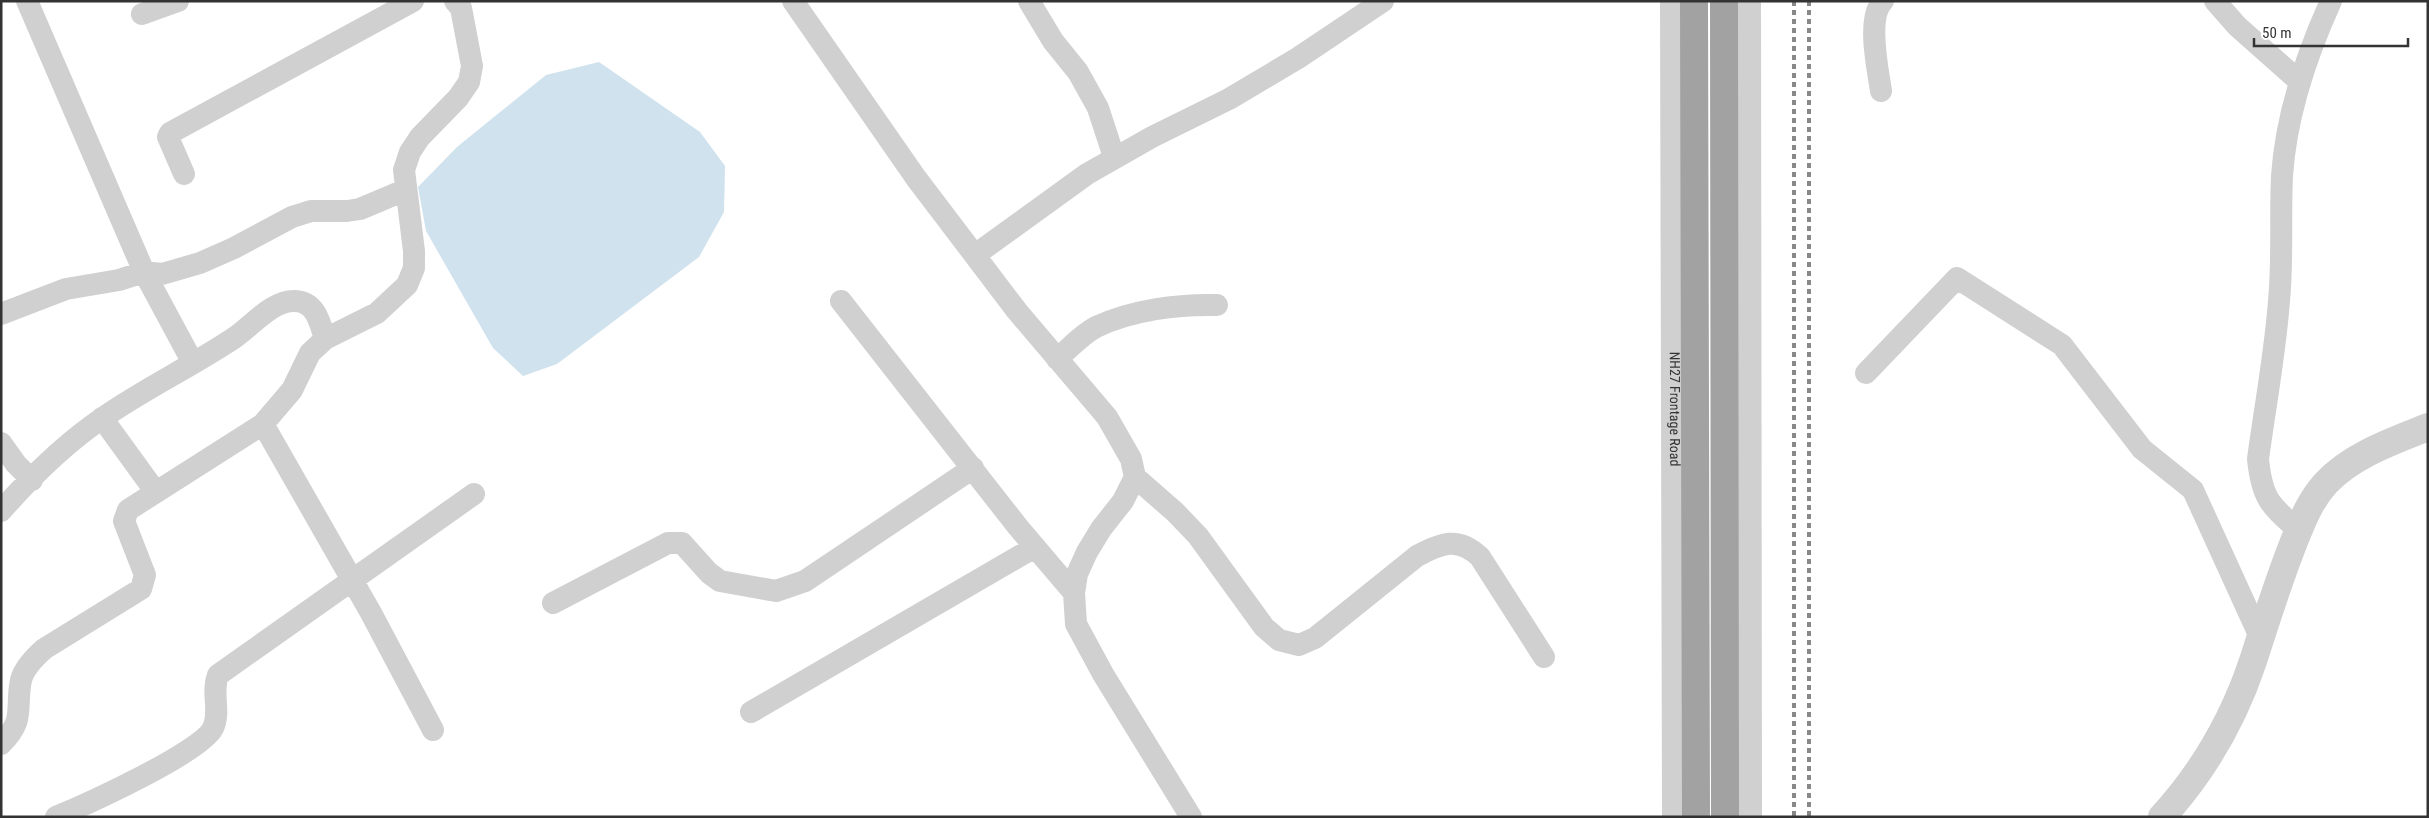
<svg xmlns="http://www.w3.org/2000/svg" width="2429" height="818" font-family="'Roboto Condensed',sans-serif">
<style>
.water{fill:#cfe2ee}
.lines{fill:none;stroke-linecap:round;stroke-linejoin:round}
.minor{stroke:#d0d0d0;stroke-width:22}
.tertiary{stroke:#d0d0d0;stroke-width:28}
.trunk{stroke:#a2a2a2;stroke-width:28}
.rail{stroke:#888;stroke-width:4;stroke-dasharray:5 4;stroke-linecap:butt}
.labels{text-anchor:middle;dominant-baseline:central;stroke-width:5;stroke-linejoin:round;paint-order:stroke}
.street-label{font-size:14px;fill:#333;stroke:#fff}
</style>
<rect width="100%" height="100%" fill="#fff"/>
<path class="water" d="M599,62L700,132L725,166L724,212L699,257L557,364L523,376L493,348L426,231L418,187L457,147L546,75Z"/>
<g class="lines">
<path class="minor" d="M27,1L144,272L193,363
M793,1L916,178L1017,311L1107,417L1131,459L1135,477L1123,501L1101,529L1087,552L1077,574L1074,593L1076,624L1103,674L1191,817
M1029,1L1053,41L1078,72L1098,108L1114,157
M2215,1L2237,26L2299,81
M142,14L178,1
M1881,91C1878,70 1866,17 1883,1
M184,174L168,137L170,133L413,1
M975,255L1087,174L1152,137L1229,99L1298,58L1383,1
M841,301L1018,527L1074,593
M1,314L66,289L119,280L144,272L162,274L200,263L234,248L292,217L311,211H347L360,209L405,190
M1057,359C1070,348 1081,335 1096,327C1132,310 1178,304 1217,305
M1866,373L1957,278L2062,345L2142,449L2193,490L2260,637
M102,418L155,491
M263,424L371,613L433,730
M1,443L16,464L32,480
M1135,477L1175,512L1198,536L1264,627L1279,640L1299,645L1315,638L1417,556C1441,543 1458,536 1480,557L1544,657
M1,511C31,477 67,442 104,417C146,388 192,366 234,338C252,326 271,301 294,301C316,301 320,323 325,339
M2299,531C2270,505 2262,499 2258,459C2265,407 2275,354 2279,301C2283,259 2280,217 2282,176C2286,115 2306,56 2331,1
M553,603L668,543H682L709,573L720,581L776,591L805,581L973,468
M751,712L1035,547
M1,744C26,719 15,710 21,680C24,668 35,657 44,649L141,589L145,575L124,521L128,510L263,424L292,390L310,353L325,339L377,313L407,285L414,268V251L404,170L410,152L420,137L458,98L469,82L472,66L461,8L455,1
M56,817C85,805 202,752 213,728C221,712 211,693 218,675L474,494"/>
<g class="tertiary">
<path id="s1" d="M1674,1L1676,817"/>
<path d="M1747,1L1748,817"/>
<path d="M2162,817C2203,772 2234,718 2253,661C2266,620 2279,579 2295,539C2303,519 2311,499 2326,483C2352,455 2393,441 2428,427"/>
</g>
<path class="trunk" d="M1694,1L1696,817
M1724,1L1725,817"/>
<path class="rail" d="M1794,1V817
M1809,1V817"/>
</g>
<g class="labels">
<g class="street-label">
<text stroke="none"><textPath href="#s1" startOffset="408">NH27 Frontage Road</textPath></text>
</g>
</g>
<rect width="2429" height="818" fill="none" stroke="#333333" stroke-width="5"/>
<path d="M2254 38v8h154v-8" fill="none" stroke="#333333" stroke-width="2.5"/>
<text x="2262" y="38" font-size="15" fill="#333333" stroke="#ffffff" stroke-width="4" paint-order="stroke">50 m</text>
</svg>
